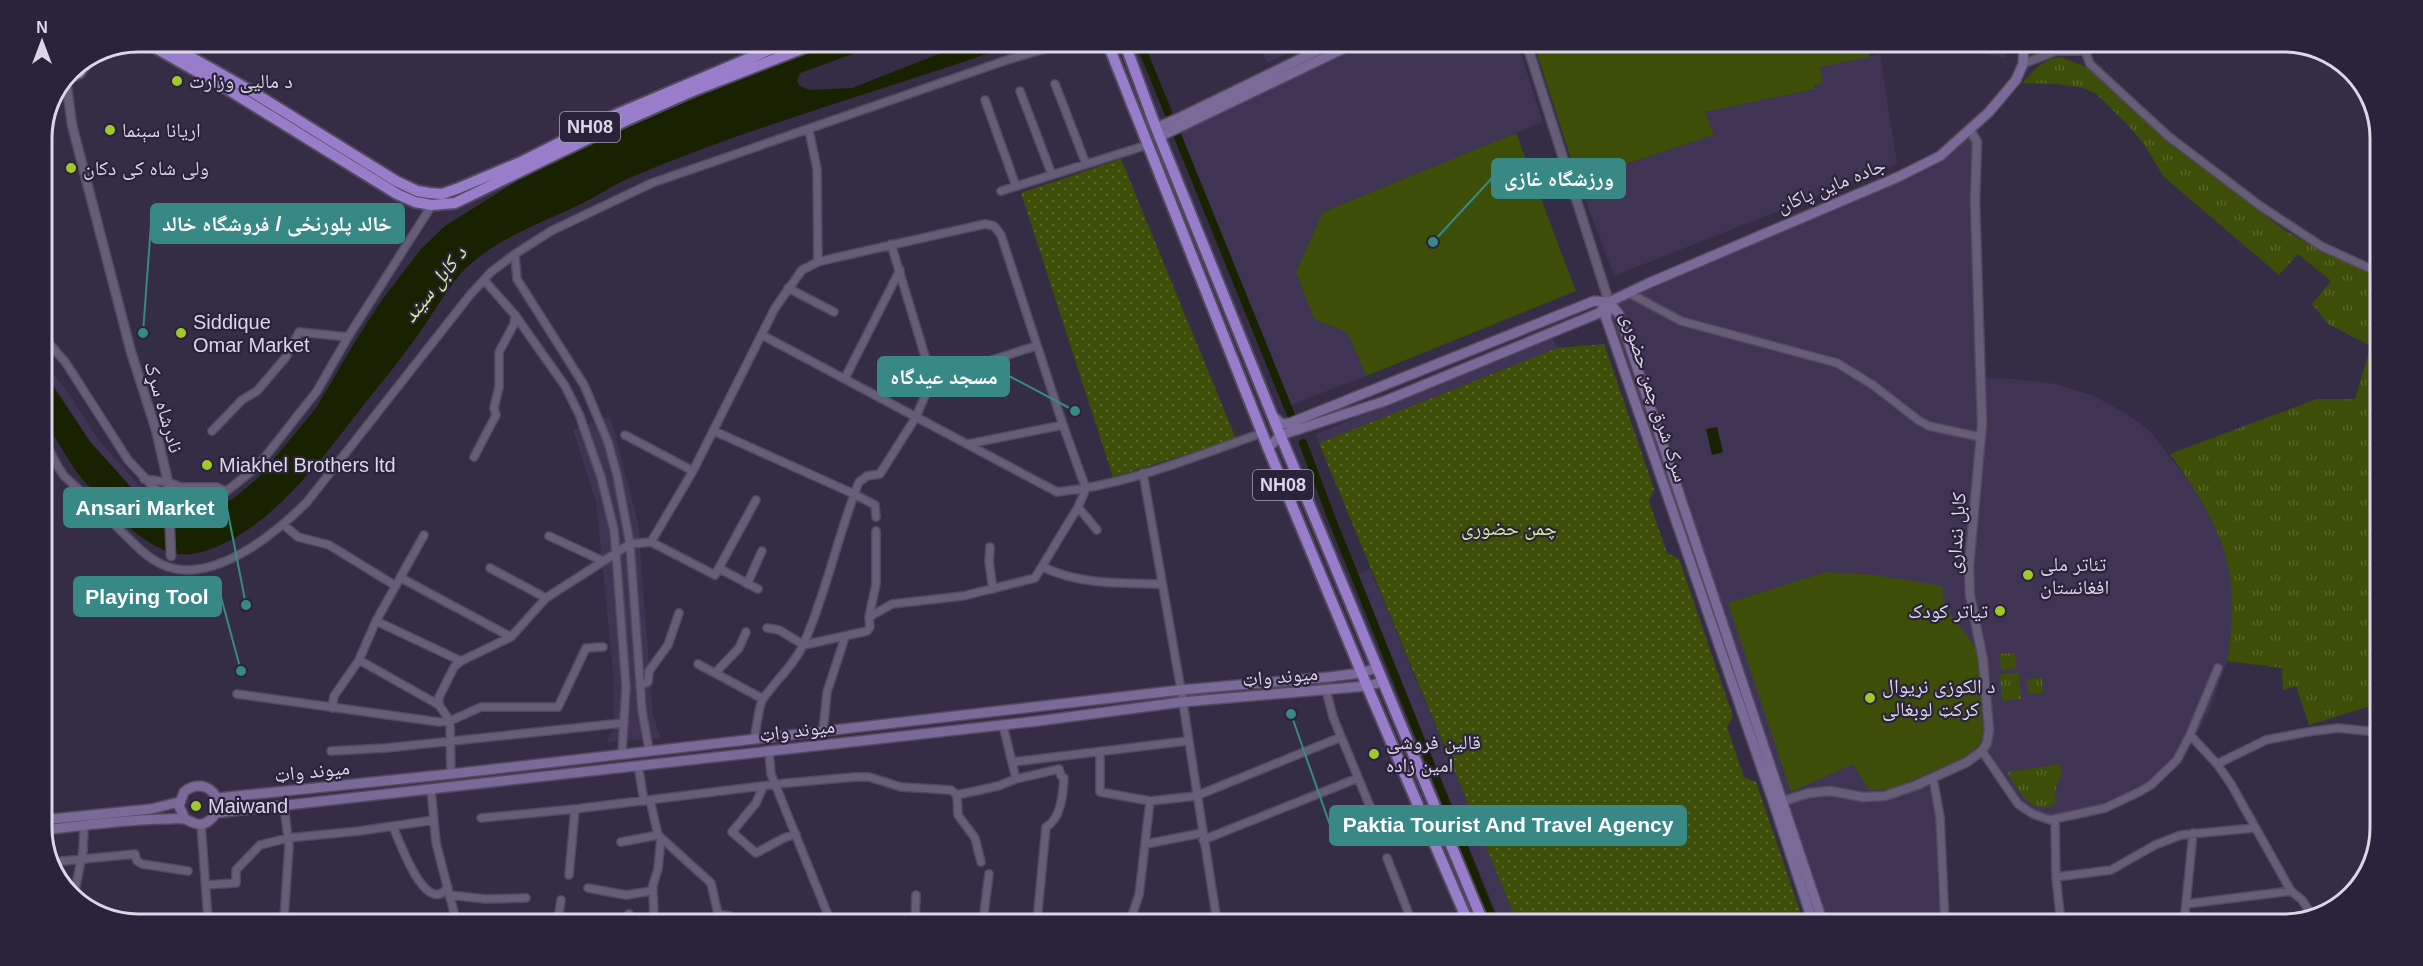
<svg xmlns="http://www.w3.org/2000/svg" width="2423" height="966" font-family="Arial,'Noto Naskh Arabic',sans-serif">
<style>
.built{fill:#3f3453}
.grass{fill:url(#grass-tufts)}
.park{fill:url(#park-dots)}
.pitch{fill:#3c4e07}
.water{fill:#182200}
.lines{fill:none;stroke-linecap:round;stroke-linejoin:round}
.canal{stroke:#182200;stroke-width:8}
.minor-casing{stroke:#524b60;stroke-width:10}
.tertiary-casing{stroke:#524b60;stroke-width:11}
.secondary-casing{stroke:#524b60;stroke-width:12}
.trunk-casing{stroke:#524b60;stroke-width:14}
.minor{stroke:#665e79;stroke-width:7}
.tertiary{stroke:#665e79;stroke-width:8}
.secondary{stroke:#796a97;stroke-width:9}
.trunk{stroke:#987eca;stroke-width:10}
.poi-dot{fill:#a0c92c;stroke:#2b233b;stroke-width:2}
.labels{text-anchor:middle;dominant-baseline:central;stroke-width:4.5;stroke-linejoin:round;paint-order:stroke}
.shield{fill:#2b233b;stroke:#a7a1b3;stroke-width:1.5}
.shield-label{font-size:18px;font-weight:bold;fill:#dcd7e7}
.poi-label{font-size:20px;fill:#dcd7e7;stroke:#2b233b;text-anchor:start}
.street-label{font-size:20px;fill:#dcd7e7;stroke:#2b233b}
.park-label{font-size:20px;fill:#d0f090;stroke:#2b233b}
.water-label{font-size:21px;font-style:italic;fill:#d2f292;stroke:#2b233b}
.rim{fill:none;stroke:#dcd7e7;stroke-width:3}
.leader{fill:none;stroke:#388986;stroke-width:2}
.callout-dot{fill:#388986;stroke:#2b233b;stroke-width:2}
.callout{fill:#388986;stroke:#388986;stroke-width:2}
.callout-label{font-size:21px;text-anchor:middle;font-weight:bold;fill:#fff}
</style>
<defs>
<pattern id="grass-tufts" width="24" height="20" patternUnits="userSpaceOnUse" patternTransform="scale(1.5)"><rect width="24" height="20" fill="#3c4e07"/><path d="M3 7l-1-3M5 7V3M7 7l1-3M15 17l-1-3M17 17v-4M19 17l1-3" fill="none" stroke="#58672b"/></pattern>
<pattern id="park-dots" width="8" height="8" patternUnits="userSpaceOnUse" patternTransform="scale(1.5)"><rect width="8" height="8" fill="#3c4e07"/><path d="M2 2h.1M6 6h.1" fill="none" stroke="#58672b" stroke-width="1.8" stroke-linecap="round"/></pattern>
</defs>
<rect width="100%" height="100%" fill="#352d45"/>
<path class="built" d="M1258,45H1306L1267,63Z
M1366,45H1518L1543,122L1323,212L1314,319L1348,333L1366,376L1291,405L1179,132Z
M1945,46H2005V58Z
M1880,54L1897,164L1614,276L1578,180L1713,135L1705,112L1815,89L1820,67Z
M1970,130L1974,134L1981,378L2015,379L2056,384L2092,395L2129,415L2151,432L2198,493L2216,527L2227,560L2233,592V620L2227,661L2209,712L2199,730L2193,736L2177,760L2151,785L2105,808L2050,820L2018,804L1983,751L1933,778L1945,923H1813L1606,318L1609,302L1940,156Z
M1553,338L1557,348L1319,443L1316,434Z
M42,358L69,394L97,438L160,509L155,514L86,436L63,398L42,370Z
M610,416L638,522L653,716L661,738L606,742L614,729L613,673L596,502L573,430Z
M1370,569L1517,922H1500L1358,574Z"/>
<path class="grass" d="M2061,57L2086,67L2165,140L2283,229L2319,250L2380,278L2377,704L2309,725L2296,686L2283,690L2282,668L2227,661C2243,571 2222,526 2170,454L2317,399H2355L2371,346L2328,324L2312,304L2331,281L2298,254L2279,275L2164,177L2143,143L2127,124L2095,93L2083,88L2058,84L2022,83C2034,70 2043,59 2061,57Z
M2015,653L2016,668L2001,670L2000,654Z
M2019,673L2021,699L2002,701L2000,674Z
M2042,678L2043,693L2028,694L2027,679Z
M2060,764L2063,776L2059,777L2054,797L2057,798C2056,803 2054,806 2048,807C2027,811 2016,786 2007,772Z"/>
<path class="park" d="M1121,159L1236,439L1113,477L1021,193Z
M1604,344L1654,489L1649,501L1667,553L1679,559L1733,717L1727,727L1744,777L1756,782L1804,923L1517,922L1319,443L1557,348Z"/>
<path class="pitch" d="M1534,45L1868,46L1870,57L1820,67L1823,83L1814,85L1815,89L1705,112L1714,135L1578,180Z
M1516,133L1576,291L1366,376L1348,333L1314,319L1296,272L1323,212Z
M1826,572L1875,575L1942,586L1945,607L1977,649L1983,732L1980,744L1963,758L1903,784L1885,790H1869L1853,764L1791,792L1728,603Z"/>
<path class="water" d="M828,44H880L800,73L797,81L800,86L810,90L852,88L964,44H1015C886,90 753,125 627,179C613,185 601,194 587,201C545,222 499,236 464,270C447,288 432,315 418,335C400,360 381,383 362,407C321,460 266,536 198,553C153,564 111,509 83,480L75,470L42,417V370L91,443L155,514L168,521H195L234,498L260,476L316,408L356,340L382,300L421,249L445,226L536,169L671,108Z
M1717,427L1723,452L1712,455L1706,429Z"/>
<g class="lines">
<path class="canal" d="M1140,44L1168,112
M1176,132L1291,415
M1303,443L1331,517L1494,922"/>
<defs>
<path id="minor" d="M2085,51L2090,64L2168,136L2259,205L2321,246L2380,273
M2023,64L2056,51H2085L2095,47
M1055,84L1086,164
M1020,91L1052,175
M985,100L1016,186
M809,130L817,169L818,262
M1001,191L1147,145
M515,254L517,279L584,385L608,442L617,475L630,544L642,710L649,750
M484,280L515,315L565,386L579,414L601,477L614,530L616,553L626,687L622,753
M788,288L834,312
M1629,293L1681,321L1837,363L1873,385L1918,420L1929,426L1980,437
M42,335L66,363L128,460L160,494L181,504L219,497L257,467L317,391L348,337L432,205
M762,335L1057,492C1128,485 1196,456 1262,433
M845,378L900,270
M932,379L1036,346
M212,431L242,400L257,391L286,357L299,332L348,337
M714,431L854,494L875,505L876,517
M625,435L693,471
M42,436L57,465L64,476C82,492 100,510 117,527C131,540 145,557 163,565C212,586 275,534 307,502L470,295L491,272L515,254L551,231L652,183L1007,60L1062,44
M968,444L1063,425
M474,457L496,415L494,408L499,387V352L514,324L515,315
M1143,473L1181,690L1217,921
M144,479L168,482L181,487H217L225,491
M1078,507L1097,530
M284,525L298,537L329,545L396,586
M549,536L603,561
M651,542L715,575L756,500
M990,547L989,562L993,589
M1043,567C1079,585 1123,583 1162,584
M490,568L546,598
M720,569L758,589
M401,578L511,637
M747,584L762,551
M869,617L876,584V531
M376,621L461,661
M359,660L439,705
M698,664L763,699
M715,673L739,648L746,632
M640,685L648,682L649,671L668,645L679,613
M1326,690L1333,717L1383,838
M237,694L439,722L450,721L481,707H558L586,648L603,647
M332,708L334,696L359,660L376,621L424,535
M1003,725L1016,779L1059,769L1061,776L1064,778C1063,794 1061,819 1046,827L1037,921
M823,731L827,692L845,637
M2190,735L2218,668
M754,739C757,728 758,707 763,699C776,680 795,664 804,643C827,591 838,534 859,482L867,476L880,474L883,469L916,417L932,379L891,244
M331,751L386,748L623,723
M769,751L771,774L830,920
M1982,751L2018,804L2033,814L2050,820L2105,808L2139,792L2151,785L2177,760L2190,735L2217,764L2231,784L2291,891L2302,900L2312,915
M1100,752V792L1150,801L1196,796L1341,737
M1013,762L1187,741
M2217,764L2266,740L2307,732L2338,728L2377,732
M638,765L644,801
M451,774L450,721L439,705V697L454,667L461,661L511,637L546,598L630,544L651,542L693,471L775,308L802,270L818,262L834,258L985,224L994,226L1001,235L1063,425L1086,489L1078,507L1035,578L963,596L892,604L869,617L870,627L867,631L804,645L779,630L767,628
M1933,778L1940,817L1945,923
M763,787L756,803L732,832L756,853L784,838L796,834
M431,789L436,843L456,920
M957,795L958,815L975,838L981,862
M650,800L658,835L711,883L718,914L730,916L736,920
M481,818L575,809L787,783L855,777H869L901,787L951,790L957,795L998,786L1016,779
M2055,820L2056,877L2061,923
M201,824L208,919
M393,827C400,842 426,918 448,887
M1203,840L1358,778
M621,842L658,835
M1146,844L1202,833
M1387,858L1412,922
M53,862L135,854L137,861L142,864L188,871
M569,875L575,809
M2056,877L2111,870L2155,845L2181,835L2254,828
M206,885L236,883V870L260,845L288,838L359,831L434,820
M588,888L626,895L651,891L658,869L661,838
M653,889L654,920
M74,895L83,851L84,826
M450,895L485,899L526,898
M2186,904L2291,891
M284,919L289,846L284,806
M558,920L561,900
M629,920V914
M915,921L916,895
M983,921L989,874
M1130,921L1139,895L1150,801
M2184,924L2193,833"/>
<path id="tertiary" d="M1527,45L1609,302
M66,80L72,125L131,352L156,430L168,482L171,556
M1777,803L1809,793L1830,791L1863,797L1885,796L1917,785L1967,762L1982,751L1987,743L1989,730L1983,660L1970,595L1969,567L1982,424L1975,201L1977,142L1970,130"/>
<path id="secondary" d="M1156,128L1181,117L1329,45
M1159,137L1351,45
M1609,302L1619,314L1823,923
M1609,302L1606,318L1774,804L1813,923
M1272,415L1282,424L1290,423L1594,301L1609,302
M1268,448L1281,435L1385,401L1599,313L1609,302L1649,283L1898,177L1940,156L1989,112L2016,80L2023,64L2024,47
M217,798L451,774L1181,690L1329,677L1361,673L1376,668
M216,813L1038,721L1182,702L1367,686L1382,682
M42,820L151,809L179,802
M42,830C83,826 125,819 167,819C172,819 180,818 185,819C194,823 201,828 210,820C231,803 206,773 184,792L179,806L185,819"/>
<path id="trunk" d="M145,42L224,87L397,194L415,202L432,205L455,203L625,121L695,90L814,44
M164,42L246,88L396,181L417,191L429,193L442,194L459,188L523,161L617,114L783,44
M1108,44L1268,448L1367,686L1468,922
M1125,44L1156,128L1272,415L1483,922
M67,77L79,73L86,63"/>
</defs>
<use href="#minor" class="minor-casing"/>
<use href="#tertiary" class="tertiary-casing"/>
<use href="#secondary" class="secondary-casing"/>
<use href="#trunk" class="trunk-casing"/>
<use href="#minor" class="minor"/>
<use href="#tertiary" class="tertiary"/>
<use href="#secondary" class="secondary"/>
<use href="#trunk" class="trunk"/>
</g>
<g class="poi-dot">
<circle cx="177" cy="81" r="6"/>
<circle cx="110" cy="130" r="6"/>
<circle cx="71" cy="168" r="6"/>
<circle cx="181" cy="333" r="6"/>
<circle cx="207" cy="465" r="6"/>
<circle cx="2028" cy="575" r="6"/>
<circle cx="2000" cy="611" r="6"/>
<circle cx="1870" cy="698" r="6"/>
<circle cx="1374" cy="754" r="6"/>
<circle cx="196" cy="806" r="6"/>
</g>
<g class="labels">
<g class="shield">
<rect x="560" y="112" width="60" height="30" rx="4.5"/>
<rect x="1253" y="470" width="60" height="30" rx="4.5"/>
</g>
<g class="shield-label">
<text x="590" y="127">NH08</text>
<text x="1283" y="485">NH08</text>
</g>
<g class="poi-label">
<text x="189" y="81">د مالیی وزارت</text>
<text x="122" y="130">اريانا سېنما</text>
<text x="83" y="168">ولی شاہ کی دکان</text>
<text x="193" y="322">Siddique<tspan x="193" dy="23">Omar Market</tspan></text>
<text x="219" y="465">Miakhel Brothers ltd</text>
<text x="2040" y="564">تئاتر ملی<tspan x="2040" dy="23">افغانستان</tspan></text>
<text x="1988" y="611" text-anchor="end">تیاتر کودک</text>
<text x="1882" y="686">د الکوزی نړیوال<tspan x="1882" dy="23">کرکټ لوبغالی</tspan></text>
<text x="1386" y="742">قالین فروشی<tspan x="1386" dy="23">امین زاده</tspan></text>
<text x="208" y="806">Maiwand</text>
</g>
<g class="street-label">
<text transform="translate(1831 185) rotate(-22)">جاده ماین پاکان</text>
<text transform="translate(1655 397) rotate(72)">سرک شرق چمن حضوری</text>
<text transform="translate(164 407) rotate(74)">نادرشاه سړک</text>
<text transform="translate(1956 533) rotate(-86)">کابل ننداری</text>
<text transform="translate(1280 676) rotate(-5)">میوند واټ</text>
<text transform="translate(797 730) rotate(-7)">میوند واټ</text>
<text transform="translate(312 771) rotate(-6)">میوند واټ</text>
</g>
<g class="park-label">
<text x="1509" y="528">چمن حضوری</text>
</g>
<g class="water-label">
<text transform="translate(434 284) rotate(-52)">د کابل سيند</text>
</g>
</g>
<path d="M0 0H2423V966H0ZM138 52H2284A86 86 0 0 1 2370 138V828A86 86 0 0 1 2284 914H138A86 86 0 0 1 52 828V138A86 86 0 0 1 138 52Z" fill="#2b233b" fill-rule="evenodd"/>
<path class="rim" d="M138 52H2284A86 86 0 0 1 2370 138V828A86 86 0 0 1 2284 914H138A86 86 0 0 1 52 828V138A86 86 0 0 1 138 52Z"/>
<path class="leader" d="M1433 242L1492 178M143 333L151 224M1075 411L1009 376M246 605L227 508M241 671L221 597M1291 714L1330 825"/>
<g class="callout-dot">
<circle cx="1433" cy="242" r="6"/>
<circle cx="143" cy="333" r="6"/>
<circle cx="1075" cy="411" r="6"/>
<circle cx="246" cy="605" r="6"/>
<circle cx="241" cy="671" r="6"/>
<circle cx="1291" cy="714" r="6"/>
</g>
<g class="callout">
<rect x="1492" y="159" width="133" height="39" rx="6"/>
<rect x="151" y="204" width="253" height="39" rx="6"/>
<rect x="878" y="357" width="131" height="39" rx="6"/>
<rect x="64" y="488" width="163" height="39" rx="6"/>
<rect x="74" y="577" width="147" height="39" rx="6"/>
<rect x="1330" y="806" width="356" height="39" rx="6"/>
</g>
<g class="callout-label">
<text x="1559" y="186">ورزشگاه غازی</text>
<text x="277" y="231">خالد پلورنځی / فروشگاه خالد</text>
<text x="944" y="384">مسجد عیدگاه</text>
<text x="145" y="515">Ansari Market</text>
<text x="147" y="604">Playing Tool</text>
<text x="1508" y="832">Paktia Tourist And Travel Agency</text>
</g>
<g transform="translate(42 42)" stroke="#2b233b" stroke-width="4.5" paint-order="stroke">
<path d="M0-4.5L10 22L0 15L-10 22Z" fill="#dcd7e7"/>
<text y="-9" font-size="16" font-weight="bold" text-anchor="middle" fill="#dcd7e7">N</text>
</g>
</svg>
